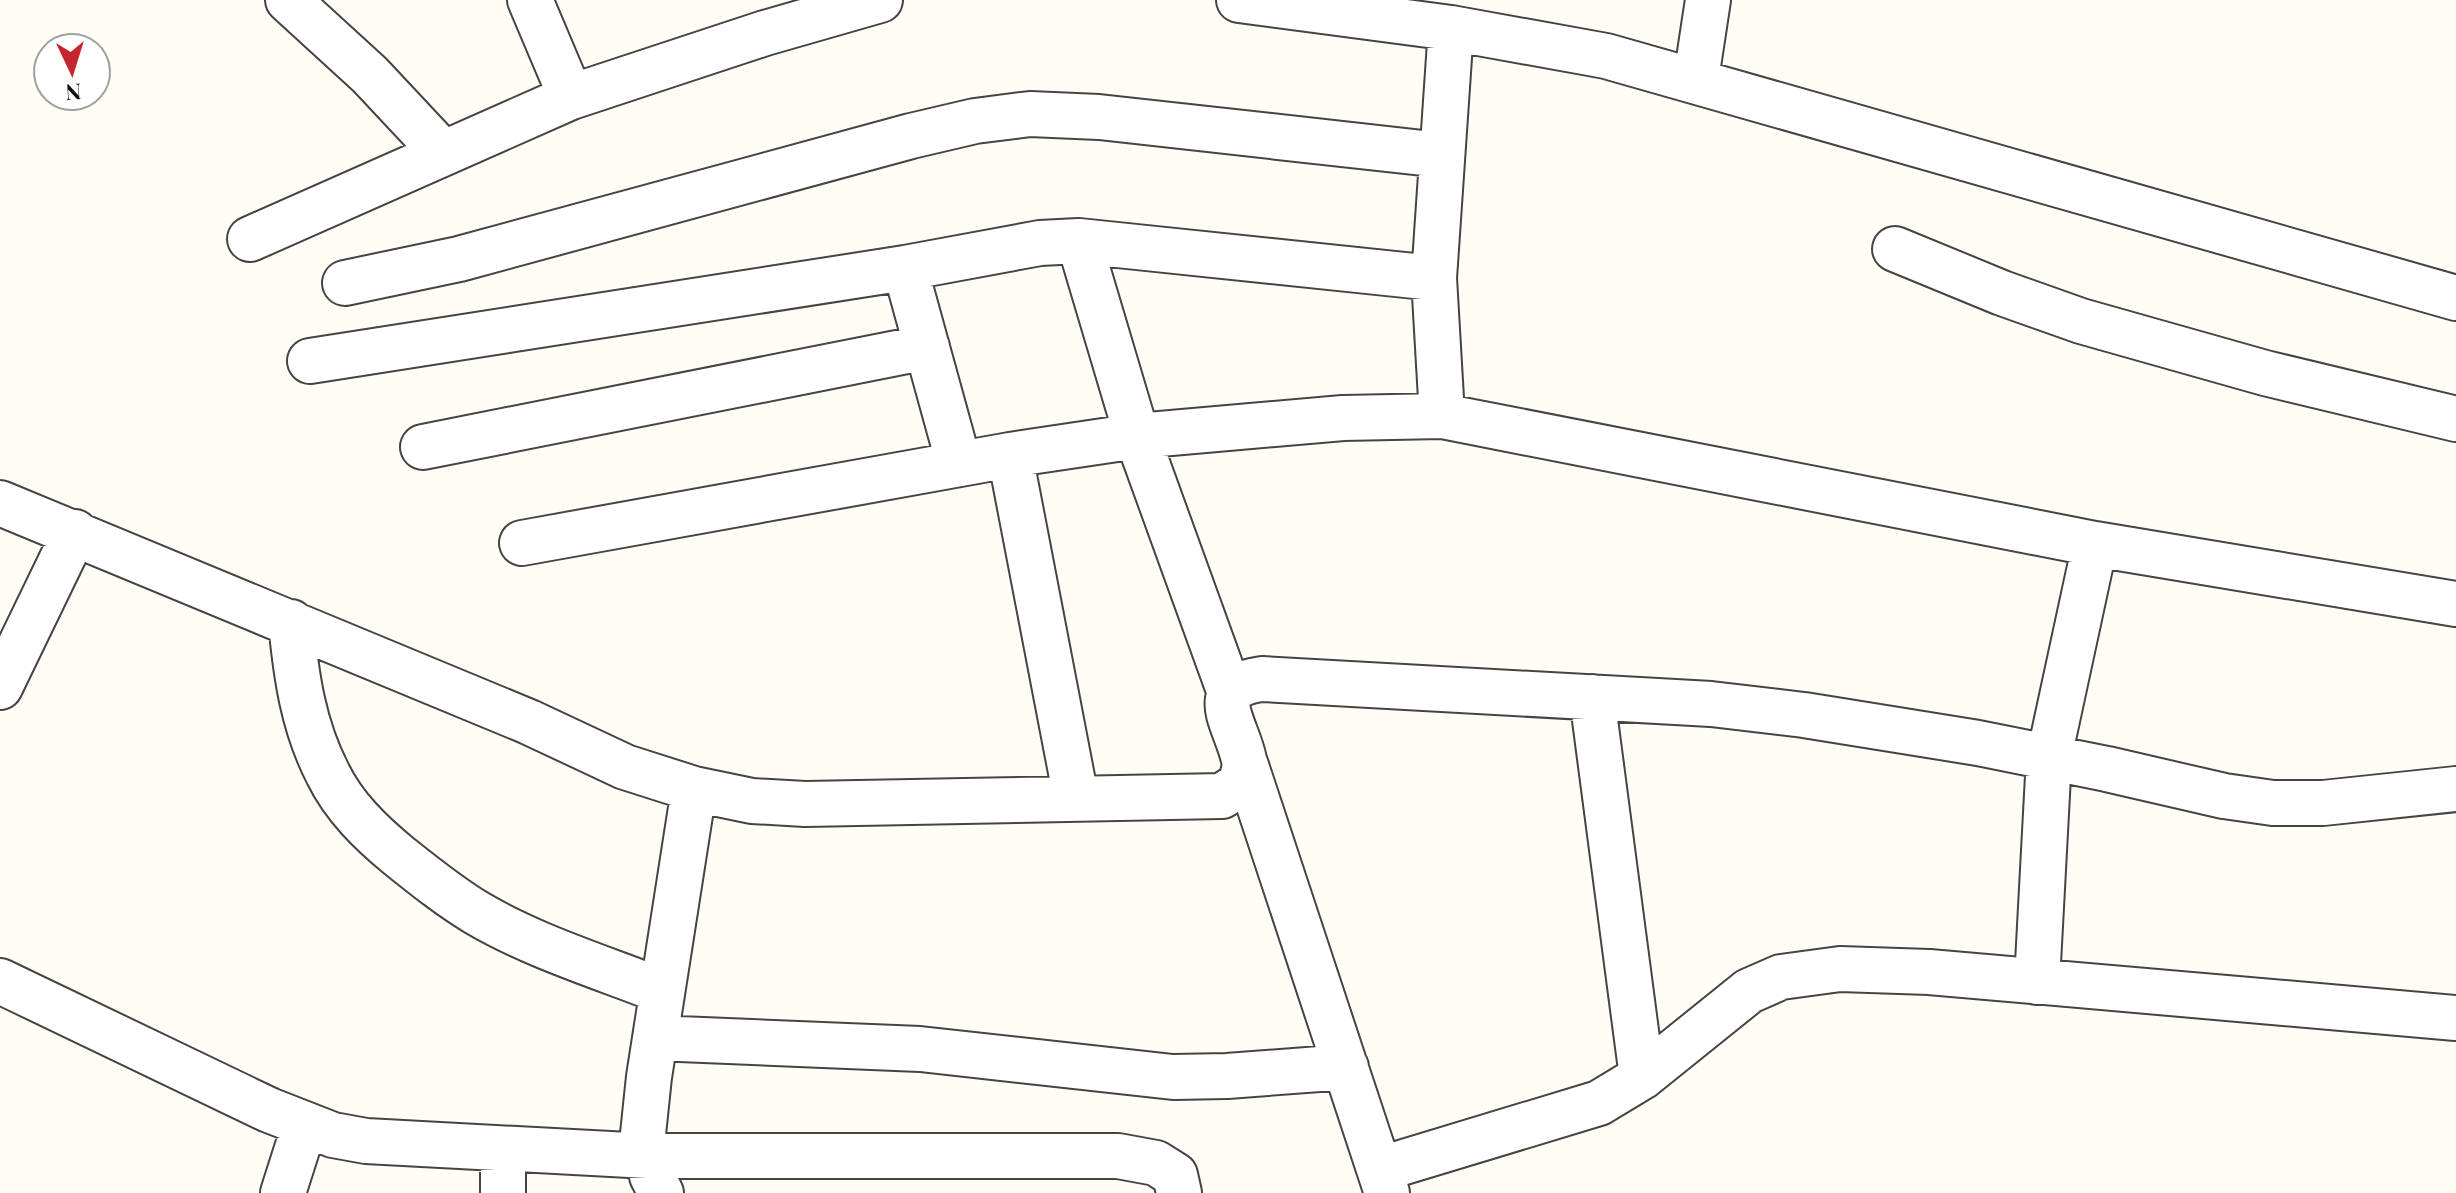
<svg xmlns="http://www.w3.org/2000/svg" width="2456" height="1193" font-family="'Playfair Display',serif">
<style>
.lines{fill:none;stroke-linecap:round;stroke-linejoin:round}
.minor-casing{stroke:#444;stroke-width:48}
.minor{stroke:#fff;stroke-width:44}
</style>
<rect width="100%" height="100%" fill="#fffdf5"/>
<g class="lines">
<defs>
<path id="minor" d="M288,0L370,75L443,153
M530,0L571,97
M1239,0L1451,28L1606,56L2456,298
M1696,79L1708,0
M250,239L571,97L765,33L880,0
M1079,241L1137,436L1230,693
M1895,249L2002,293L2081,321L2265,373L2456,419
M905,268L959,464
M345,283L459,259L911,136L975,121L1030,114L1099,117L1441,155
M310,361L905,268L1040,243L1079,241L1434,278
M1442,416L1434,278L1451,28
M423,447L927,347
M1010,455L1076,798
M0,503L529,722L625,767L694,789L752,801L805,804L1222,796L1240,784C1242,777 1246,767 1244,760C1237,724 1202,687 1262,679L1711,704L1804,715L1978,743L2107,769L2224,796L2273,803H2323L2456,789
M522,543L1010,455L1137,436L1343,418L1442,416L2095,544L2456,604
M291,622C296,675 303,726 328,774C344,807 371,833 399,856C424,876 450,897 477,913C535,947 601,967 662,991
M0,687L75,532
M1592,697L1642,1077
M1245,763L1387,1193
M0,981L269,1110L333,1135L366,1141L648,1156H1118L1156,1163L1175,1175L1179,1193
M2037,982L2049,757L2095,544
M655,1038L920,1049L1173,1077L1227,1076L1346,1067
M503,1149V1193
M1381,1169L1599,1103L1642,1077L1749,991L1781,977L1840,969L1929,972L2456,1018
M283,1193L305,1124
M661,1193L652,1176L643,1134L649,1077L694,789"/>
</defs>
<use href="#minor" class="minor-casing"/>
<use href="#minor" class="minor"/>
</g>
<g transform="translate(72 72) rotate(176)"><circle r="38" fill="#ffffff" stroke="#a0a0a0" stroke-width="2"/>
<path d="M0-6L14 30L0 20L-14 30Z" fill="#c4262e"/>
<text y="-12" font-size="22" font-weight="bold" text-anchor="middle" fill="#111111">N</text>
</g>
</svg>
